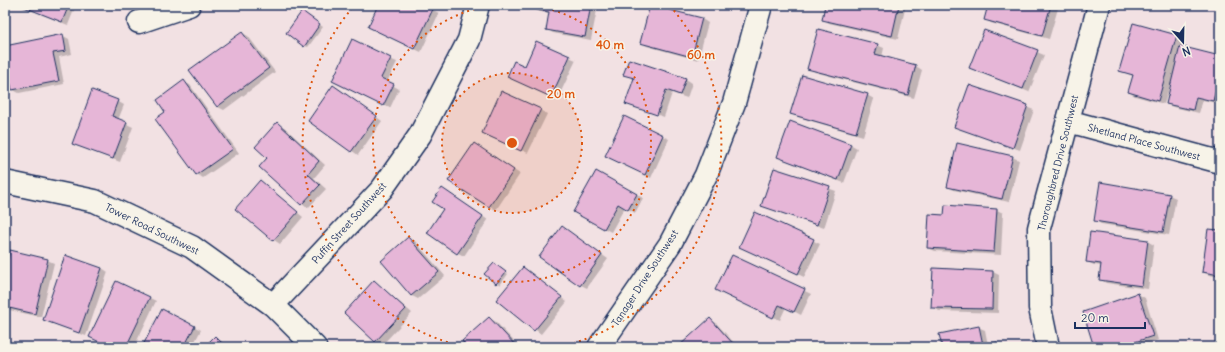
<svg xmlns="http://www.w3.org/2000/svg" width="1225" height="352" font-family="Delius,sans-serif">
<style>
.shadow{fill:#0003}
.building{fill:#e6b6d7;stroke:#1b2f5e}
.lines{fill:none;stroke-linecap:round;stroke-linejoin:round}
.minor-casing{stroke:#1b2f5e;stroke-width:25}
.minor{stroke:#f7f3e8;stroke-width:22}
.ring{fill:none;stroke:#de5710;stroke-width:2;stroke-dasharray:2 4}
.labels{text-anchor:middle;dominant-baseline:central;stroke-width:3;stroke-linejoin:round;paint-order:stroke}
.street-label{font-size:10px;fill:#1b2f5e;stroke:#f7f3e8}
.centre{fill:#de5710;stroke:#f7f3e8;stroke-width:2}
.ring-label{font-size:12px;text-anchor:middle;font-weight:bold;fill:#de5710;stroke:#f7f3e8;stroke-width:3;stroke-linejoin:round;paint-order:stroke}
</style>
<rect width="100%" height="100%" fill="#f2e1e3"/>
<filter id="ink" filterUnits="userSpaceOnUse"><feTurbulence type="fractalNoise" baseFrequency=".025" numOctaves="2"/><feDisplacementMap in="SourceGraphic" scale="8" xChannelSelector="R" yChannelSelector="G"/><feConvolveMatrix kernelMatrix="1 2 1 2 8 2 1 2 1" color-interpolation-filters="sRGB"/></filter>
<g filter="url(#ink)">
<path class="shadow" d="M18,5H76L68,25Z
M379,5H422L439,13L421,52L375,30Z
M534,5H598L591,40L553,33L547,29L550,13L540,12L534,8Z
M826,5H906L898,39L829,23L823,19Z
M989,5H1059L1049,39L991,23L985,19Z
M305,14L323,27L308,47L305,46Z
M702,19L708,23L698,60L647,46L641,43Z
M985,31L1044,55L1029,92L970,68Z
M242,33L248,36L275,72L224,110L218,107L191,70Z
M62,35L69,39L72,54L59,57L64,84L19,93L13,90L5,47Z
M1177,36L1183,40L1181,48L1220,57V104L1203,100L1199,113L1173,107L1167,104L1172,85H1170L1164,104L1135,96L1129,92L1133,76L1120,70Z
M877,45L884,48L882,57L916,66L922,70L914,98L815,72L809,68Z
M569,57L576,60L557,100L514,80L525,67Z
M390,59L397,62L387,82L399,89L390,108L339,84Z
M624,75L686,79L692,83L687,98L672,93L664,117L626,103L635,79Z
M184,82L190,85L239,153L203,178L197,174Z
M969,86L1034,110L1020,150L955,127Z
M340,90L382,121L358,155L309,121Z
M867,95L874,99L863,136L798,117L792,113Z
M117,101L124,105L118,120L133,127L120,162L73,143Z
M540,110L547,114L528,153L489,136Z
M624,118L669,139L651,178L606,156Z
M277,124L284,127L325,165L314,178L326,189L308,208L260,167L268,158Z
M850,144L857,148L844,183L778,157Z
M480,148L520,174L496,210L450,180Z
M1012,157L1019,160L1009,202L954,190L948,186Z
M775,169L836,191L824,228L762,206Z
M596,173L643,198L635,213L625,207L611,232L574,212Z
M260,182L303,217L280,244L274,240Z
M448,193L488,220L464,256L458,253L444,209Z
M1169,195L1176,198L1169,235L1101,224L1095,220Z
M997,210L1003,213L1001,255L935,251L928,248L945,216Z
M756,213L820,244L804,277L740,247Z
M568,231L608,259L587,288L581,285Z
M1220,231V277L1209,275L1203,272Z
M408,238L415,241L445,276L418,299L412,296L382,261Z
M1147,241L1154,245L1148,289L1106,283L1100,279L1102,266L1094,265L1088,262Z
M732,256L811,294L801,315L786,307L780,320L723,293Z
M47,260L54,263L41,317L5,309V274Z
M495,264L508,274L500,285L497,283Z
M102,268L108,272L86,336L44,320Z
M523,268L567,302L541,334L497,300Z
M993,272L999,275L998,313L939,311L933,307Z
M374,281L412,313L382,345L376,341Z
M1138,294L1145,298L1158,340L1136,347H1095Z
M150,298L156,301L134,347H110Z
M163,310L201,330L192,347H143Z
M489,318L496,322L519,347H468Z
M710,320L716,323L738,347H680Z
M978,327L985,330L988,345L997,343L1004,347H943Z
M215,337L221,341L228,347H206Z"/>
<path class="building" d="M19,5H69L62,22Z
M378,5H425L433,9L414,49L368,27Z
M533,5H591L585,37L546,30L549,12L533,9Z
M650,5L702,18L692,57L640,43Z
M825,5H899L892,36L822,20Z
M988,5H1051L1042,36L984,20Z
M302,11L320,24L304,47L286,33Z
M1133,23L1177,35L1158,101L1128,92L1133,75L1119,71Z
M818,29L878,44L875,54L916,65L908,95L807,69Z
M984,30L1038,50L1023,89L969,68Z
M242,32L269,68L217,107L189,70Z
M63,34L66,51L53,53L59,81L12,90L5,58V46Z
M352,39L391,58L381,78L394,84L383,106L332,81Z
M536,41L570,56L551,97L507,77L514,61L525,66Z
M1180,46L1220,56V74L1213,101L1196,97L1193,110L1166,104Z
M629,59L686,78L680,95L666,90L657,115L625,104L634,78L623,75Z
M802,75L868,94L856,133L790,114Z
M184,80L233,149L196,175L155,119L165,112L157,100Z
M333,85L377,116L351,152L308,121Z
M969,85L1028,105L1013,148L954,127Z
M92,90L118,100L112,116L127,122L113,159L72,144Z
M501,91L541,109L521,151L482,133Z
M624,116L663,135L645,175L605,156Z
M790,121L851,144L838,180L777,157Z
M277,122L319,161L308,174L320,185L301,205L259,167L267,158L255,147Z
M474,143L514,170L489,207L448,181Z
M957,143L1013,156L1002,199L947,187Z
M774,168L830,186L817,225L761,206Z
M596,171L637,194L628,210L618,204L604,229L573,212Z
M260,180L298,212L273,241L235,209Z
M1100,182L1170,194L1163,232L1094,221Z
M442,188L483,216L457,254L427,233L443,209L432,202Z
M945,205L997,209L994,252L927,248L929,214L944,215Z
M755,212L814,239L798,274L739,247Z
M562,226L602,255L580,286L539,257Z
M1208,229L1220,230V275L1202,272Z
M1090,232L1148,240L1142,286L1099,280L1101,264L1086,262Z
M408,237L439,272L411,296L381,261Z
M10,250L48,259L35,314L5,307V270Z
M65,255L102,268L79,333L43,320Z
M732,255L805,289L794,312L779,305L773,318L715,290Z
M494,263L506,272L496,284L484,274Z
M523,267L562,297L534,331L496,300Z
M933,268L993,271L992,309L931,308Z
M374,280L406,309L375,342L344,313Z
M116,281L150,297L126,347H110L89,337Z
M1138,293L1153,336L1120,347H1094L1083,312Z
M162,309L195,326L184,347H142Z
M489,317L517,347H467L462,341Z
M710,318L736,347H678Z
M979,326L983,345L997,342L998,347H942L939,334Z
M215,336L226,347H204Z"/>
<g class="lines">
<defs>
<path id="minor" d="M139,22L189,5
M1068,121L1220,162
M5,182L95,201L192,247L273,305L315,347
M273,305L382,189L420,135L469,40L478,5
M599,347L670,244L706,175L734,103L761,5
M1048,347L1040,308L1039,228L1099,5"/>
</defs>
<use href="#minor" class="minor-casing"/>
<use href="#minor" class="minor"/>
</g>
</g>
<circle cx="512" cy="143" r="70" fill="#de5710" fill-opacity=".12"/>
<g class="ring">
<circle cx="512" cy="143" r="70"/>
<path d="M529 5A139 139 0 1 1 495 5"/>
<path d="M465 347A209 209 0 0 1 354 6M670 6A209 209 0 0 1 559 347"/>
</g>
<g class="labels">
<g class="street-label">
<text transform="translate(1144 142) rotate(15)">Shetland Place Southwest</text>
<text transform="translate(1058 163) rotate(-76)">Thoroughbred Drive Southwest</text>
<text transform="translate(349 223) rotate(-48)">Puffin Street Southwest</text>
<text transform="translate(152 229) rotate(26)">Tower Road Southwest</text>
<text transform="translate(645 278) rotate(-57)">Tanager Drive Southwest</text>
</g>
</g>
<circle cx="512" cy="143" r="6" class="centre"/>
<g class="ring-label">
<text x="610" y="49">40 m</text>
<text x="701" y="59">60 m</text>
<text x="561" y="98">20 m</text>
</g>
<rect width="1225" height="352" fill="none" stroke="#f7f3e8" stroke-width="20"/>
<rect x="10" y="10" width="1205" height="332" fill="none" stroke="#1b2f5e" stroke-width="1.5" filter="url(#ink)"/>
<g transform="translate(1183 42) rotate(160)" stroke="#f7f3e8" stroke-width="3" paint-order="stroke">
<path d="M0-3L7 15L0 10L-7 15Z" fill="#1b2f5e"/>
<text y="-6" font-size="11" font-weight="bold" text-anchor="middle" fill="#1b2f5e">N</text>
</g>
<path d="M1075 322v6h70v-6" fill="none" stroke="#1b2f5e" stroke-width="2"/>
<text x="1081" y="322" font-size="12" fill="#1b2f5e" stroke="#f7f3e8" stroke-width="3" paint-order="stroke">20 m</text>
</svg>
